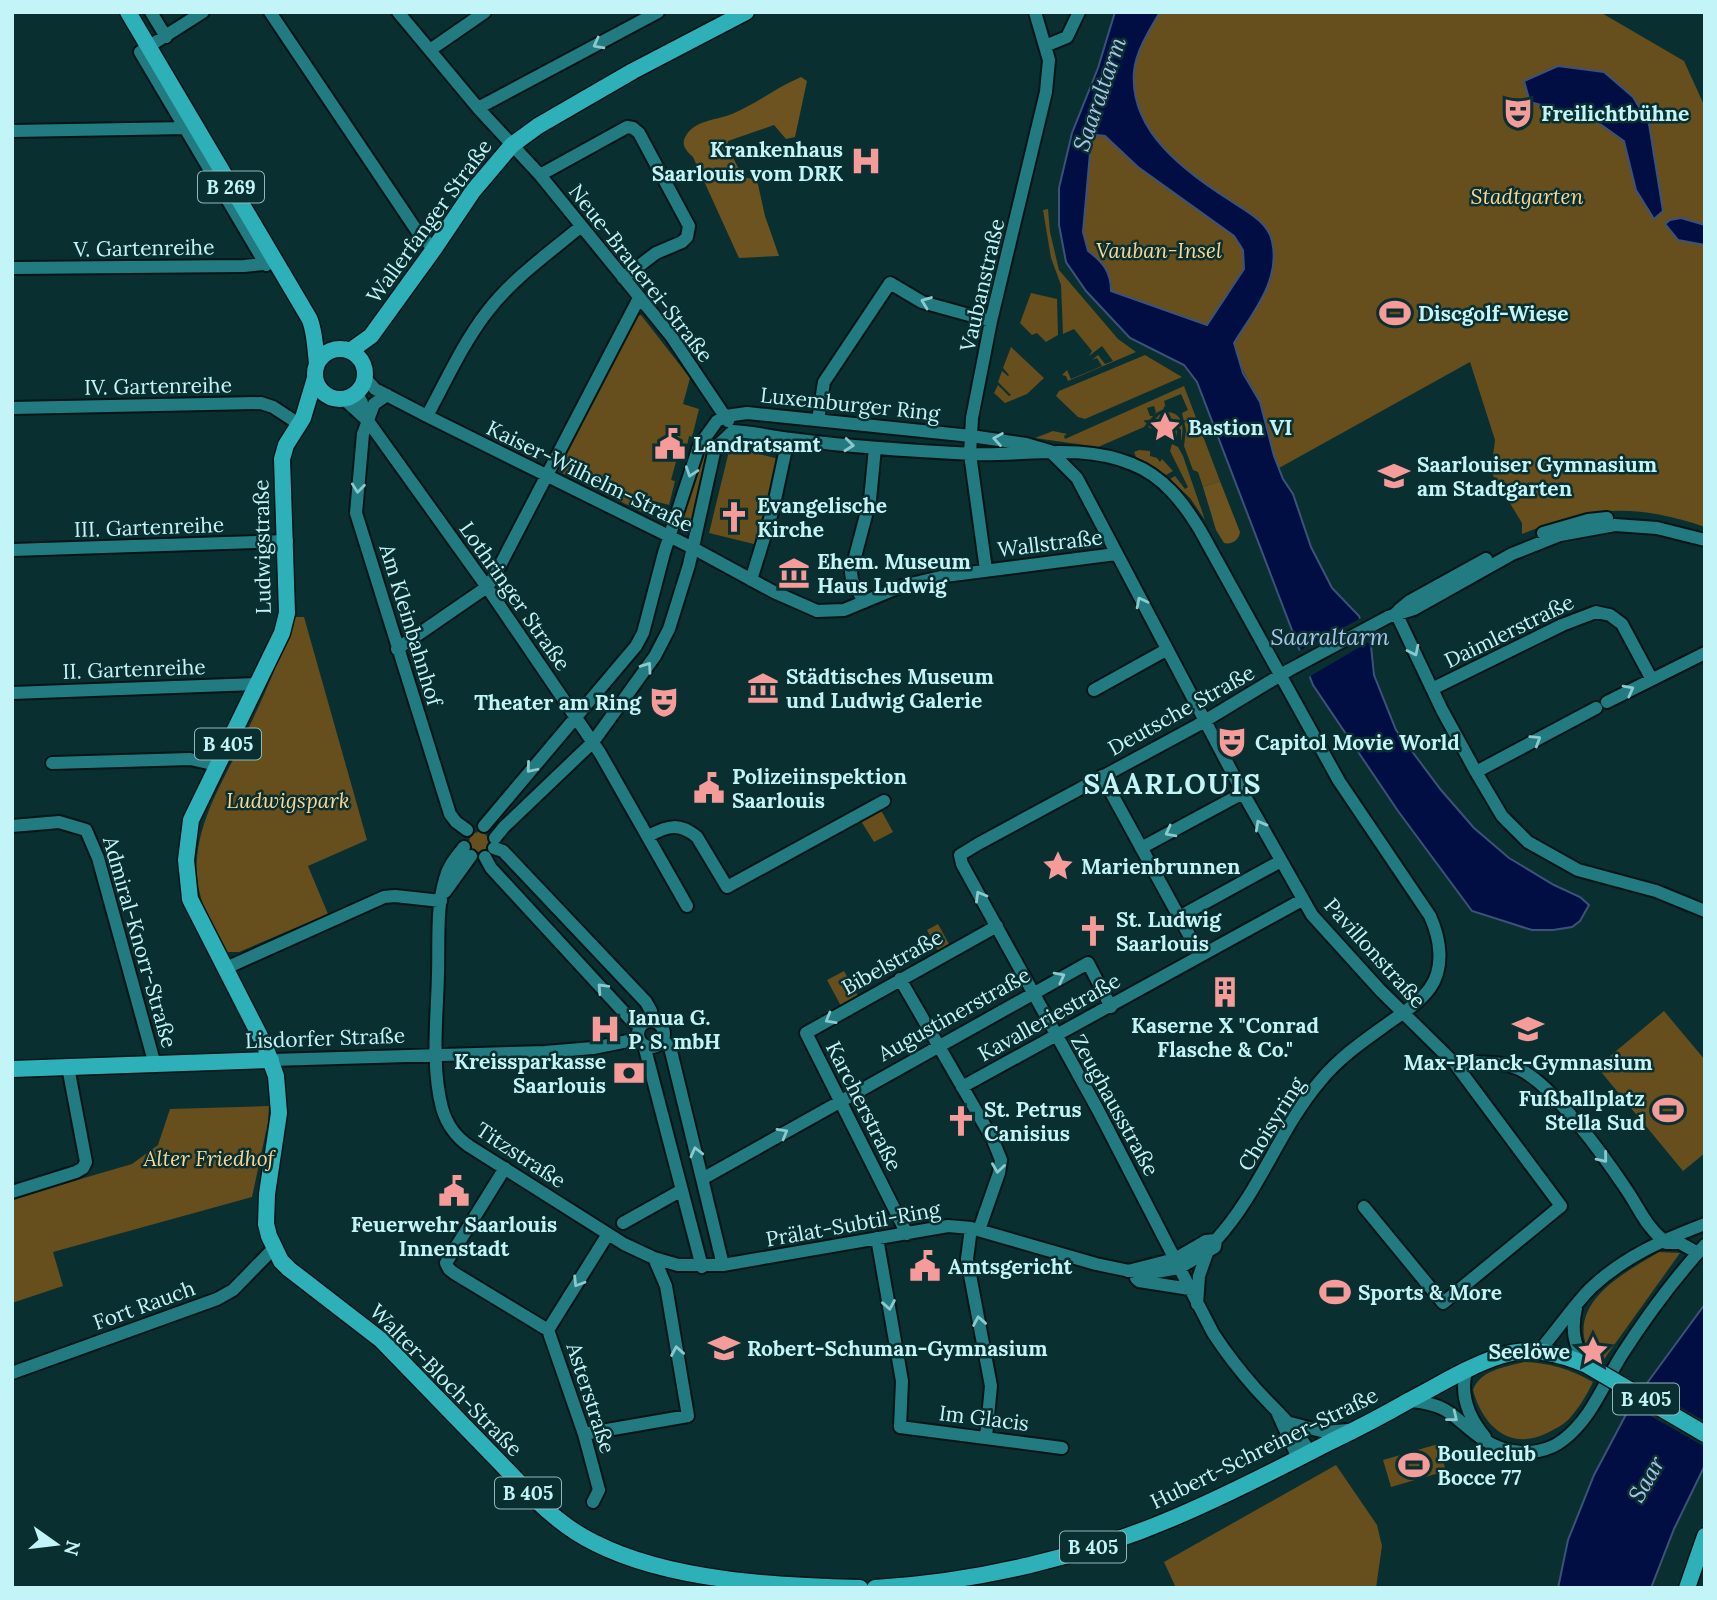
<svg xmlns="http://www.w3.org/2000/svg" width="1717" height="1600" font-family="Lora,serif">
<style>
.green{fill:#664e1d}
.forest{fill:#6d531f}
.water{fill:#000e43;stroke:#3a5379;stroke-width:2;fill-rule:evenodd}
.pier{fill:#0a2f31}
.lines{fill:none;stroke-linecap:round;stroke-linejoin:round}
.minor-casing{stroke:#061516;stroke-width:16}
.major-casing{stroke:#061516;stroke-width:19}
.minor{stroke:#217b81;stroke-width:12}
.major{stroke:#2eb0b9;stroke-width:16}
.major-bridge-casing{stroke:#061516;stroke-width:19;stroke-linecap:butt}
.major-bridge{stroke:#2eb0b9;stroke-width:16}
.oneway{stroke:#8acace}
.labels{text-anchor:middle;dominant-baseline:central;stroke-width:5;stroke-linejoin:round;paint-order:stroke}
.shield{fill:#0a2f31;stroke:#8cbabc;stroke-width:2}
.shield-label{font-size:19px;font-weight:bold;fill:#c3f5f8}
.poi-label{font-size:21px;font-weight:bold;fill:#c3f5f8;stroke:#0a2f31;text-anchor:start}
.park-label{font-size:21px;font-style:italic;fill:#fcd693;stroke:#0a2f31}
.street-label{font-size:21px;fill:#c3f5f8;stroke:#0a2f31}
.water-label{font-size:23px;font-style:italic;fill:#abc3eb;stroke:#0a2f31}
.district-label{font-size:28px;font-weight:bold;letter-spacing:2px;fill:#c3f5f8;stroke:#0a2f31}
</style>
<rect width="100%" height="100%" fill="#0a2f31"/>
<path class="green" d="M1160,12H1600L1684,61L1705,107V527C1633,503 1591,506 1522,534V523L1491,472L1495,440L1470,362L1279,468C1269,447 1268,425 1260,404C1251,381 1239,369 1234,343C1252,312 1281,279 1272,241C1268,222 1246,211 1231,201C1185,171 1129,132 1134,71C1136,51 1150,29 1160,12Z
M1096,135L1105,136L1138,167L1234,236L1243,250L1244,269L1207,325L1110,291C1111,272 1103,262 1088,251L1083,232L1091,142Z
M1048,209L1050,232L1059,270L1118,339L1136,352L1068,381L1066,376L1062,375L1067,370L1071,379L1102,366L1097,358L1092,360L1098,355L1105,364L1113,361L1102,346L1089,356L1092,351L1074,329L1063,334L1061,285L1051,258L1043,210Z
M1031,293L1057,299L1058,335L1046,342L1037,333L1032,335L1020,323Z
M641,315L690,378L683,404L699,409L692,437L689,436L687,446H682L679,458H677L671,480L675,481L669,505L654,501L646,514L558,471L637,316Z
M1011,347L1044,378L1027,394L1005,403L994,393L998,385L1009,396L1011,395L998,382L1002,371L1008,376L1009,375L1003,368Z
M1145,355L1182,377L1085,419L1078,417L1056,396L1059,391Z
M1184,386L1220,481L1203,487L1198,472L1193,470L1184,446L1186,430L1182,413L1188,410L1181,394L1164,401L1166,408L1154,414L1156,412L1154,406L1147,408L1150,416H1153L1144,427L1098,447L1035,438L1053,431L1067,434L1064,436L1065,439Z
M1168,412C1184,414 1184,428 1181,441V430L1177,425L1175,429L1177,431L1176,438L1148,427L1159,415Z
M713,436L716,439L705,463L695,523L684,520L683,516C691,488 697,461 713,436Z
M1172,444L1178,447L1183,456L1205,520L1190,498L1170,479L1175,476L1185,489L1188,487L1170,451Z
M730,447L779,459L758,545L709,533Z
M1139,450L1150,451V456L1157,458L1160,462L1162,459L1173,471L1166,475L1136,457L1134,452Z
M297,617H304L367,840L308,866L328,914L239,952H227C213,928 200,906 197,878C193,828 221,785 242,742C261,702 280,662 292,618Z
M881,810L893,832L874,842L861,821Z
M469 842a10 10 0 1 1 20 0a10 10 0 1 1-20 0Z
M938,924L950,946L939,953L927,930Z
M844,971L858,996L841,1006L827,980Z
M1664,1011L1705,1060V1153L1683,1171L1597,1067Z
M269,1106L268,1122L252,1197L53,1252L63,1286L12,1303V1199L132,1164L158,1145L170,1109Z
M1659,1252L1680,1253L1602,1362C1591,1356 1586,1349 1584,1337C1578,1296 1629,1270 1659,1252Z
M1524,1362C1550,1363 1570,1369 1593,1382C1586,1396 1579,1408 1569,1419C1562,1426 1553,1430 1545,1434C1508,1451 1482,1424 1473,1390C1480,1370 1505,1367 1524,1362Z
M1438,1444L1446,1471L1391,1487L1383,1460Z
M1336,1465L1377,1525L1382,1546L1376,1588H1176L1164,1562Z"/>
<path class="forest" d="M801,77L807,81L795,137L786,139L774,125L728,141L727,146L743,177L757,180L765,216L779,256L739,258L693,157C685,150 680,144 687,134C697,120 717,120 732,114C756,104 777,87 801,77Z
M1220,481L1240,532C1239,540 1232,545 1224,543L1216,530L1203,487Z"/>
<path class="water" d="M1115,12H1160C1150,29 1136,51 1134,71C1129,132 1185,171 1231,201C1246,211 1268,222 1272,241C1281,280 1253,312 1234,343L1243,373L1260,402L1274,456L1283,479L1293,494L1311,547L1332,588L1359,616L1371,646L1374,675L1396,730L1441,790L1474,828L1509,858L1554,885L1580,897L1589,905L1580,921L1572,927L1553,930H1532L1472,911L1398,811L1313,685L1197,382L1184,365L1130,338L1086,291L1066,262L1059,225V188L1072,133L1098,68ZM1097,135L1105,136L1138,167L1234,236L1243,250L1244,269L1207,325L1111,291C1111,272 1103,262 1088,251L1083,232L1091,142Z
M1558,66L1604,72L1633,97L1649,124L1663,211L1654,219L1636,190L1624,141L1593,119L1530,102L1524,81Z
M1681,218L1705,225V245L1678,240L1665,224L1670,220Z
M1705,1304V1465L1674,1529L1651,1588H1558L1568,1540L1594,1475L1631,1405Z"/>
<path class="pier" d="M1363,617L1372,640L1307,678L1297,652Z
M1641,1385L1705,1421V1447L1628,1403Z"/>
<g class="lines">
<defs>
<path id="minor" d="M151,12L166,37
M203,12L140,52L266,265
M270,12L419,234L434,249
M398,12L478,108L540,175L671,336L728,421
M1045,46L1067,37L1079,12
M430,50L485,12
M478,108L658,12
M12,131L187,128
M540,175L627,127L633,128L639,133L689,226L687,237L682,242L656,253L623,278
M12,268L244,266L272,263
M365,378L375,389L427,416L693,548L774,592L817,611L844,610L902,586L945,576L1116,554
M357,393L362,403L365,417
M387,395L374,404L363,434L356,513L450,814L456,822L467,830
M344,399L368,421L487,587L600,753L687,906
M12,408L261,403L273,407L299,424
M427,416C446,381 463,343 487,312C513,278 548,254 580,227
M818,420L824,382L890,283L922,302L991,321
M1543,533L1588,520L1607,518
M12,550L287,541
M986,570L970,454L972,418L991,321L1046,92L1049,60L1035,12
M751,580L773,509L788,439
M864,602L852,580L851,572L870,500L875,448
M1399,610L1410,601L1486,559
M1396,613L1442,710L1476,772L1502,816L1528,842L1578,870L1656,891L1705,911
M397,649L487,587L494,577L639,298
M1432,689L1562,625L1596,612L1610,615L1622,624L1651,678
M1094,690L1166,650
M12,693L258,684
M1607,702L1705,653
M52,763L190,759L217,765
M1476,772L1596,708
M1102,776L1200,955
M12,826L59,822L86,830L98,858L155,1065
M484,826L636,646L643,633L664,553L699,446L717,421L726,416L747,413L971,436L1026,444L1050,451L1077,478L1243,793L1312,915L1380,990L1451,1060C1474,1065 1497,1059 1519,1069C1553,1085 1604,1156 1626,1189C1639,1208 1645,1225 1663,1240
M649,836C668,825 680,823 697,837L727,887L884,801
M495,838L504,827L593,742L655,656L669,629L689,565L715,448L733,431
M464,847C456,857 448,866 445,879C436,909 439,943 438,974C437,1017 431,1066 442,1108C447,1125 455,1136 469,1146L624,1244L654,1258L678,1265H723L948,1226L971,1228L1096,1264L1144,1274L1179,1268L1215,1247L1216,1240C1260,1192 1279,1129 1321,1080C1341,1056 1365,1040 1390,1022C1404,1012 1420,1002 1430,988C1445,967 1440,938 1430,916L1339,781L1200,530C1183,502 1163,476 1132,464C1082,443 1025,456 973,454C912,451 851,447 791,439C772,437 753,432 733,431
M494,848L503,851L646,1002L651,1011L652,1020
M1141,848L1243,793
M485,857L491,868L632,1021L640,1026
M445,892L471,856
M1179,917L1281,861
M226,968L384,897L395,896L441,901
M900,979L993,1140L1001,1160L999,1173L979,1230
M638 1034a13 13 0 1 1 26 0a13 13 0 1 1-26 0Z
M663,1040L670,1047L723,1265
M644,1045L702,1267
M271,1060L545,1052L593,1048L638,1039
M962,1087L1302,900
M505,1168L446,1263L449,1269L454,1273L548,1330L584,1434L599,1490L593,1502
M702,1179L1088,963L1111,1007
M12,1192L76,1172L83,1168L86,1162L68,1067
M1364,1207L1443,1303L1561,1206L1453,1061
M623,1223L682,1190
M971,1228L967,1259L991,1386L986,1437
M907,1234L806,1033L997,926
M877,1238L902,1381L900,1427L1062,1448
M1666,1243H1680L1698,1253
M1128,1271L1175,1259L1206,1241L1216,1240
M1136,1278L1139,1281L1190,1289
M1197,1304L1199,1276L1207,1253
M1576,1308C1571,1330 1574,1344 1585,1364
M548,1330L608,1234
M1539,1351C1557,1331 1572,1307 1591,1288C1625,1256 1663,1240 1705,1224
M1466,1371C1460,1395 1469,1418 1485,1437
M12,1373L217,1299L233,1290L274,1248
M1409,1401C1423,1402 1438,1404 1450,1413C1470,1428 1485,1447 1513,1451C1530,1454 1549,1451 1563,1440C1591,1419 1603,1385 1621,1356C1646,1317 1673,1280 1705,1245
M1278,1414L1298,1458
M1290,1423L1325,1432L1347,1430
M584,1434L688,1416L666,1286L654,1258
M1310,1452C1295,1427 1275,1410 1256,1389C1240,1371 1226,1353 1213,1333L1098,1110L962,864L960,855L978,844L1198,725L1289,670L1388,617L1414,609L1512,554L1560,535L1615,525L1657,528L1705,540"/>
<path id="major" d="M128,12L309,318C315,330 315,349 317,363
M315 374a25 25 0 1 1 50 0a25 25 0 1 1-50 0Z
M350,351L371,336L434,249L473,191L512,145L538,126L633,71L746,12
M315,378L303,418L286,445L282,459L287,613L282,633L191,820L186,860L190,899L265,1046L276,1076L279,1113L267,1194L266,1224L269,1236L281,1261L289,1269L381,1340L538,1502C555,1518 574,1533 595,1543C670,1581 777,1586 860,1588
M12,1069L271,1060
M875,1588C978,1582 1083,1557 1178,1516C1229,1494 1280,1468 1330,1442C1357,1429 1384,1415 1410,1400C1439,1385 1469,1366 1500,1356C1530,1346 1559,1353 1587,1365
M1687,1588L1705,1536"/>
</defs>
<use href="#minor" class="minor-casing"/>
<use href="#major" class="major-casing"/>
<use href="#minor" class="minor"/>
<use href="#major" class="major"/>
<defs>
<path id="major-bridge" d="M1587,1365L1705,1434"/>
</defs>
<use href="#major-bridge" class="major-bridge-casing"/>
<use href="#major-bridge" class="major-bridge"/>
</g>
<defs><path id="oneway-chevron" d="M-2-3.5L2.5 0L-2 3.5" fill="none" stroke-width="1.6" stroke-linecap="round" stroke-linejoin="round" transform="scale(1.75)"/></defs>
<g class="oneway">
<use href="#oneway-chevron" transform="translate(598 44) rotate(152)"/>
<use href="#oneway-chevron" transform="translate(926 302) rotate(-159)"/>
<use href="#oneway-chevron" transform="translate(998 439) rotate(-171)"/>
<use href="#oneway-chevron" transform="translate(849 445) rotate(6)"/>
<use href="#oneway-chevron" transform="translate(691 472) rotate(108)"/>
<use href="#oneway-chevron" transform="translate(358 488) rotate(96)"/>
<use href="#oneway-chevron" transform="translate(1141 602) rotate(-117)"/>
<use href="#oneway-chevron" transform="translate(1414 651) rotate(64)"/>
<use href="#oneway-chevron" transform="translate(647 667) rotate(-55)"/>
<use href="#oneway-chevron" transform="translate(1629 690) rotate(-28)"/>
<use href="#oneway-chevron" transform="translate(1536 740) rotate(-32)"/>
<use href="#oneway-chevron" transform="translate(531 768) rotate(130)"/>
<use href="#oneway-chevron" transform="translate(1260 825) rotate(-119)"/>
<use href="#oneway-chevron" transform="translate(1170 832) rotate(152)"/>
<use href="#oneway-chevron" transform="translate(980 896) rotate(-120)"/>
<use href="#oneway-chevron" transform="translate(1060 977) rotate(-28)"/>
<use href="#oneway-chevron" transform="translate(602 988) rotate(-133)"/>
<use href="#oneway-chevron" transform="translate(830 1019) rotate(150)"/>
<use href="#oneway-chevron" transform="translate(783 1133) rotate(-30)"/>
<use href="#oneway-chevron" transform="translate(696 1152) rotate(-104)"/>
<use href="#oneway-chevron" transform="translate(1603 1158) rotate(51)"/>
<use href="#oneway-chevron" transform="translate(998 1168) rotate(98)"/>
<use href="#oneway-chevron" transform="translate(578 1282) rotate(122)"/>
<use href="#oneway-chevron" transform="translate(889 1305) rotate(80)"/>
<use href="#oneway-chevron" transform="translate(979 1321) rotate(-100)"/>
<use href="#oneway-chevron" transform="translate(677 1351) rotate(-100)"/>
<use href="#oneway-chevron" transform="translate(1453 1417) rotate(39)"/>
</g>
<defs>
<symbol id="theatre-bare" viewBox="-9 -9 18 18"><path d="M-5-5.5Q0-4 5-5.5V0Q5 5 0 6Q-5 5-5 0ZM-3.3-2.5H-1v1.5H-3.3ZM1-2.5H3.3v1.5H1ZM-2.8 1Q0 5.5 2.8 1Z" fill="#f59b99" stroke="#0a2f31" stroke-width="2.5" paint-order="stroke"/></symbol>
<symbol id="hospital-bare" viewBox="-9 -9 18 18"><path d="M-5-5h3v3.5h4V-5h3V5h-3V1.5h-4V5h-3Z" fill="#f59b99" stroke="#0a2f31" stroke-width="2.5" paint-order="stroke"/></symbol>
<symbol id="stadium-bare" viewBox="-9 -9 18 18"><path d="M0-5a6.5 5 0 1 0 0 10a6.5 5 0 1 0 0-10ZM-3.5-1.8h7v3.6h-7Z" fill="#f59b99" stroke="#0a2f31" stroke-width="2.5" paint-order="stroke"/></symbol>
<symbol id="sight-bare" viewBox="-9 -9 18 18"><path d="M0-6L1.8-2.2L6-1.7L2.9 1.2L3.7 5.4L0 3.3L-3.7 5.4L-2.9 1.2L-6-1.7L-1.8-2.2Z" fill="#f59b99" stroke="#0a2f31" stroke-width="2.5" paint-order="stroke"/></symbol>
<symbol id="civic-bare" viewBox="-9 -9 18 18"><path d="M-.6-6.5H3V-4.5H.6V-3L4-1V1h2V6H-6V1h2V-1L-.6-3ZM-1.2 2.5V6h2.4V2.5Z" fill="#f59b99" stroke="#0a2f31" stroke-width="2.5" paint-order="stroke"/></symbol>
<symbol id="school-bare" viewBox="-9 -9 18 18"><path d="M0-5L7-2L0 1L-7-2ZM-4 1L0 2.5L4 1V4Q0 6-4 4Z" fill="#f59b99" stroke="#0a2f31" stroke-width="2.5" paint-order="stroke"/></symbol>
<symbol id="church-bare" viewBox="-9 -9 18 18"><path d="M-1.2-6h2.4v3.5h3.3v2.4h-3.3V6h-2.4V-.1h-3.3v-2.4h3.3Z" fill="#f59b99" stroke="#0a2f31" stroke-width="2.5" paint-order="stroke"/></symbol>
<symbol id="museum-bare" viewBox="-9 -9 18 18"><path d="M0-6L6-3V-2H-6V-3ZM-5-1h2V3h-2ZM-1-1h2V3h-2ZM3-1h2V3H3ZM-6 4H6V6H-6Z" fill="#f59b99" stroke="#0a2f31" stroke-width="2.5" paint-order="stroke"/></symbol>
<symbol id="building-bare" viewBox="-9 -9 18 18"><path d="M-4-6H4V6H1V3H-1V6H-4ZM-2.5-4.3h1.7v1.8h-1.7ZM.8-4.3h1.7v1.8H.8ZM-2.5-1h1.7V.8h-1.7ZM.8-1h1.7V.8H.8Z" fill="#f59b99" stroke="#0a2f31" stroke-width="2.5" paint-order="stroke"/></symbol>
<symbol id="bank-bare" viewBox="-9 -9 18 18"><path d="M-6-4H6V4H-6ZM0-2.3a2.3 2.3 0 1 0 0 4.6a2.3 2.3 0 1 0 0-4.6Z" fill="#f59b99" stroke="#0a2f31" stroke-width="2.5" paint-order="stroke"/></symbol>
</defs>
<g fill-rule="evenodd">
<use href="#theatre-bare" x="1496" y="91" width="44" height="44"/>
<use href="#hospital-bare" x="844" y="139" width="44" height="44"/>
<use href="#stadium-bare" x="1373" y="291" width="44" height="44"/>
<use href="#sight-bare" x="1143" y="405" width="44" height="44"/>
<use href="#civic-bare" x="648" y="422" width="44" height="44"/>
<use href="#school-bare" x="1372" y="454" width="44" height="44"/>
<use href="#church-bare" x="712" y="495" width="44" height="44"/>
<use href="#museum-bare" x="772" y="551" width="44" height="44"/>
<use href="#museum-bare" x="741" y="666" width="44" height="44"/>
<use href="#theatre-bare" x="642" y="680" width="44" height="44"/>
<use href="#theatre-bare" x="1210" y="720" width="44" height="44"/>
<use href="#civic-bare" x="687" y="766" width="44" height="44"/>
<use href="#sight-bare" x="1036" y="844" width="44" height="44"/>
<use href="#church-bare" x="1071" y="909" width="44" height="44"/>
<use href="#building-bare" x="1203" y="970" width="44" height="44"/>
<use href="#hospital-bare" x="583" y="1007" width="44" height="44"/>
<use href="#school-bare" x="1506" y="1007" width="44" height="44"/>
<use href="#bank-bare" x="607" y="1051" width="44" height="44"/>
<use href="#stadium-bare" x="1646" y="1088" width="44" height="44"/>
<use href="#church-bare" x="939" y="1099" width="44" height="44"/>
<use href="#civic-bare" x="432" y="1169" width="44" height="44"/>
<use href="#civic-bare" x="903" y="1244" width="44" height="44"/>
<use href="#stadium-bare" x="1313" y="1270" width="44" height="44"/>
<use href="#school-bare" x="702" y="1326" width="44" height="44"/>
<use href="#sight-bare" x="1571" y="1329" width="44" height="44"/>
<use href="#stadium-bare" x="1392" y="1443" width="44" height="44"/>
</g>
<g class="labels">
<g class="shield">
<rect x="198" y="171.5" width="66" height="31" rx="5"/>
<rect x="195" y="728.5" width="66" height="31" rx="5"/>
<rect x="1613" y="1383.5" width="66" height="31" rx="5"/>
<rect x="495" y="1477.5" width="66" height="31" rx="5"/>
<rect x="1060" y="1531.5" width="66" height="31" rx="5"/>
</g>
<g class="shield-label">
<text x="231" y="187">B 269</text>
<text x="228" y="744">B 405</text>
<text x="1646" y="1399">B 405</text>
<text x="528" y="1493">B 405</text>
<text x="1093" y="1547">B 405</text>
</g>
<g class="poi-label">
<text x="1541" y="113">Freilichtbühne</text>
<text x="843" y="149" text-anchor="end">Krankenhaus<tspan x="843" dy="24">Saarlouis vom DRK</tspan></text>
<text x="1418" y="313">Discgolf-Wiese</text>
<text x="1188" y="427">Bastion VI</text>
<text x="693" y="444">Landratsamt</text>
<text x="1417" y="464">Saarlouiser Gymnasium<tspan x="1417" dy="24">am Stadtgarten</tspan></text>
<text x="757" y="505">Evangelische<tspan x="757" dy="24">Kirche</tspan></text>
<text x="817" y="561">Ehem. Museum<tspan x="817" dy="24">Haus Ludwig</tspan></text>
<text x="786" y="676">Städtisches Museum<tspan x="786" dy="24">und Ludwig Galerie</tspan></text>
<text x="641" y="702" text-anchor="end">Theater am Ring</text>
<text x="1255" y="742">Capitol Movie World</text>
<text x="732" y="776">Polizeiinspektion<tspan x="732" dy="24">Saarlouis</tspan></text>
<text x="1081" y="866">Marienbrunnen</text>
<text x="1116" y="919">St. Ludwig<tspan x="1116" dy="24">Saarlouis</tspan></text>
<text x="628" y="1017">Ianua G.<tspan x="628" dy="24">P. S. mbH</tspan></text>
<text x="1225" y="1025" text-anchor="middle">Kaserne X "Conrad<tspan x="1225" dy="24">Flasche &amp; Co."</tspan></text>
<text x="606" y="1061" text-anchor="end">Kreissparkasse<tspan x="606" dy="24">Saarlouis</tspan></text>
<text x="1528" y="1062" text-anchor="middle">Max-Planck-Gymnasium</text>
<text x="1645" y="1098" text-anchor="end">Fußballplatz<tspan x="1645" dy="24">Stella Sud</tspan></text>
<text x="984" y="1109">St. Petrus<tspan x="984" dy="24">Canisius</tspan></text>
<text x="454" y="1224" text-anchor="middle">Feuerwehr Saarlouis<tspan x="454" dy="24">Innenstadt</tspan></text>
<text x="948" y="1266">Amtsgericht</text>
<text x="1358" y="1292">Sports &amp; More</text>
<text x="747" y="1348">Robert-Schuman-Gymnasium</text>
<text x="1570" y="1351" text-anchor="end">Seelöwe</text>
<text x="1437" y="1453">Bouleclub<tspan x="1437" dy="24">Bocce 77</tspan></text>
</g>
<g class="park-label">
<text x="1527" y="196">Stadtgarten</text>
<text x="1159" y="250">Vauban-Insel</text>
<text x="288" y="800">Ludwigspark</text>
<text x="209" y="1158">Alter Friedhof</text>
</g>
<g class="street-label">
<text transform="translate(429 221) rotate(-54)">Wallerfanger Straße</text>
<text transform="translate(144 248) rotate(-1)">V. Gartenreihe</text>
<text transform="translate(641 273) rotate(52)">Neue-Brauerei-Straße</text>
<text transform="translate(982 285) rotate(-77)">Vaubanstraße</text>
<text transform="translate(158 386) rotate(-1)">IV. Gartenreihe</text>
<text transform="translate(850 404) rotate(6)">Luxemburger Ring</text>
<text transform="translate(590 476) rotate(26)">Kaiser-Wilhelm-Straße</text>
<text transform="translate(149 527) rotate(-2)">III. Gartenreihe</text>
<text transform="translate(1050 543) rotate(-7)">Wallstraße</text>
<text transform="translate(262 547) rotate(-91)">Ludwigstraße</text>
<text transform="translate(515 596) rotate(55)">Lothringer Straße</text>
<text transform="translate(411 625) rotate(73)">Am Kleinbahnhof</text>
<text transform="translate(1509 631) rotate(-26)">Daimlerstraße</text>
<text transform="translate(134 669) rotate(-2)">II. Gartenreihe</text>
<text transform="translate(1181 710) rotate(-29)">Deutsche Straße</text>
<text transform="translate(140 942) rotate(74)">Admiral-Knorr-Straße</text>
<text transform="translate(1375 953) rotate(48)">Pavillonstraße</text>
<text transform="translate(892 962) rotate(-29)">Bibelstraße</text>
<text transform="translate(954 1014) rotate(-29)">Augustinerstraße</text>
<text transform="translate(1049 1017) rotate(-29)">Kavalleriestraße</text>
<text transform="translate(325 1038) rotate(-2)">Lisdorfer Straße</text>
<text transform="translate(1115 1105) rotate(61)">Zeughausstraße</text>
<text transform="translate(864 1106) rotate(63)">Karcherstraße</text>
<text transform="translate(1271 1124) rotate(-58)">Choisyring</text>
<text transform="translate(521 1155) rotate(33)">Titzstraße</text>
<text transform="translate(853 1224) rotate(-10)">Prälat-Subtil-Ring</text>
<text transform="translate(144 1305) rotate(-20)">Fort Rauch</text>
<text transform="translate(446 1380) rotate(45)">Walter-Bloch-Straße</text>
<text transform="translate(591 1398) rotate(72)">Asterstraße</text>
<text transform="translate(984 1418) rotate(7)">Im Glacis</text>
<text transform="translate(1264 1448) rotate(-26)">Hubert-Schreiner-Straße</text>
</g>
<g class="water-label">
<text transform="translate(1099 94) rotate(-71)">Saaraltarm</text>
<text x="1330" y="636">Saaraltarm</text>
<text transform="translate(1646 1479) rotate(-60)">Saar</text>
</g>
<g class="district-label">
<text x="1173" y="784">SAARLOUIS</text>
</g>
</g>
<rect width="1717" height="1600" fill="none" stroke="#c3f5f8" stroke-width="28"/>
<g transform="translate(56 1544) rotate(104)" stroke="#0a2f31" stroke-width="5" paint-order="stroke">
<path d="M0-5L12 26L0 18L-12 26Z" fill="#c3f5f8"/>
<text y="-10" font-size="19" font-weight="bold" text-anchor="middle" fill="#c3f5f8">N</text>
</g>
</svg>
